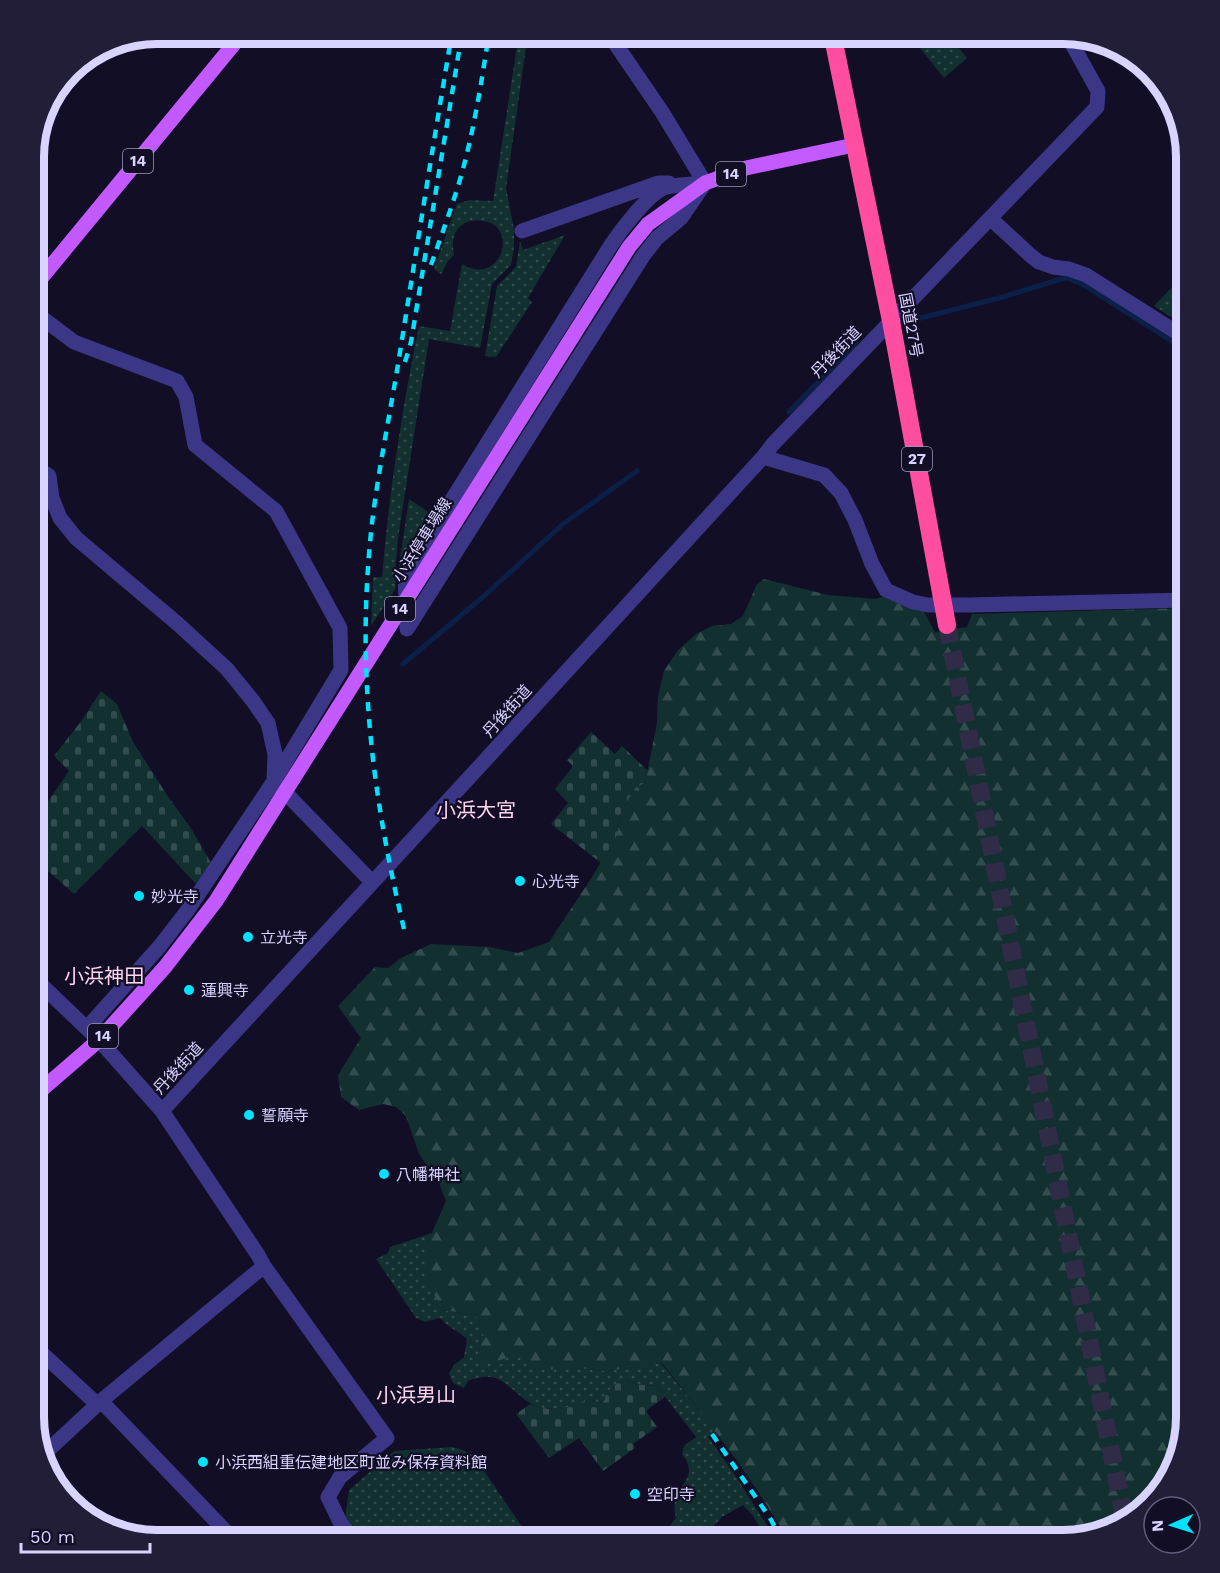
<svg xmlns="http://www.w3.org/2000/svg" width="1220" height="1573" font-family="'Work Sans','Noto Sans JP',sans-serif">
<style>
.grass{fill:url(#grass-dots)}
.forest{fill:url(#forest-firs)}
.cemetery{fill:url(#cemetery-stones)}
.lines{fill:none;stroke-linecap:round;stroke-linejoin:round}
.stream{stroke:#0a2049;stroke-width:5}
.highway-tunnel{stroke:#302c47;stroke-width:18;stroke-dasharray:18 9;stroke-linecap:butt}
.minor{stroke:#3b3786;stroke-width:15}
.major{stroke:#c35aff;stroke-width:15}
.highway{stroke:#ff4ea1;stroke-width:18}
.rail{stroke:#00e2fe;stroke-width:4.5;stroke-dasharray:9 8;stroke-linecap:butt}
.poi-dot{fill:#00e2fe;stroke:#120e26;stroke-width:2}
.labels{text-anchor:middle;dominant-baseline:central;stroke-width:4.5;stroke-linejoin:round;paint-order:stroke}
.shield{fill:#120e26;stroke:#9d98be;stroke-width:1.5}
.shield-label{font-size:15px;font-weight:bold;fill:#d8d3ff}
.street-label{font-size:16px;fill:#d8d3ff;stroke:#120e26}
.poi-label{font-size:16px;fill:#d8d3ff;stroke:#120e26;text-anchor:start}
.quarter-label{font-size:20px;fill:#ffd5ef;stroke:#120e26}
.rim{fill:none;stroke:#d8d3ff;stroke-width:8}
</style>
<defs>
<pattern id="grass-dots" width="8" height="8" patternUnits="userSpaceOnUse" patternTransform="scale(1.5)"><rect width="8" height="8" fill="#11302f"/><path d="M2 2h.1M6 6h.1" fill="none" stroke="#334d4e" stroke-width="1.8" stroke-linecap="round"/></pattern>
<pattern id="forest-firs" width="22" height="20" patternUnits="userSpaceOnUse" patternTransform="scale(1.5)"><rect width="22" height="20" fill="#11302f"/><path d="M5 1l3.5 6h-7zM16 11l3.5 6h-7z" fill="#334d4e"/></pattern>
<pattern id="cemetery-stones" width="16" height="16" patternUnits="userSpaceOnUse" patternTransform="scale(1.5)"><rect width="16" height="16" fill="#11302f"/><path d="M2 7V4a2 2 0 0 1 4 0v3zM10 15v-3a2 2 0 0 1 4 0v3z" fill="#334d4e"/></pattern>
</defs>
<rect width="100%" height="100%" fill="#120e26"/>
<path class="grass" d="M519,33H528L506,188L514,229V247L511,265L492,284L480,348L429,339L398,538L395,574L396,588L371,626L373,577H382C389,493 402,409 419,326L450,331L462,264C500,288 520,227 484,221C476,220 468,220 462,225C452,232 452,245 454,255L448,261L441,274L434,269L457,204L470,200L493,201Z
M909,33H955L951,38L967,58L944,78L920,48Z
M565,235L528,298L532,302L496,357L485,356L497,286L516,267L520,241L523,250Z
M1187,272V327L1154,306Z
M409,499L433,515L398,572Z
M432,1233L427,1244L443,1310L475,1315L486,1330L477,1358L522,1352L576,1368L608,1371L661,1363L716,1431L708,1437L735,1475L776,1540H768L753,1516L743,1505L722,1517L713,1527L701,1536L692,1540H670C665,1531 670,1525 676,1518C675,1514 674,1508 675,1503C678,1482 700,1478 682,1454L684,1446L696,1437L657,1386L634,1384L623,1379L605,1400L600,1403L588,1399C583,1401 577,1406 571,1407C559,1410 540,1410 530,1403C506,1388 501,1368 468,1381L464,1388L453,1383L449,1374L454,1365L464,1357L467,1339C458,1331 448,1327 440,1318L425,1322L416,1318L376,1259L388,1253L390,1247Z
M452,1447L463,1450L474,1456L531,1540H363L345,1519L349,1490L394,1451Z"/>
<path class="forest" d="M764,579L828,595L876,599L885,596L923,610L935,632L967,627L972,614L1187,608V1417L1171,1478L1132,1519L1064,1540H788C752,1477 707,1420 662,1363L608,1371L576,1368L540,1370L522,1352L490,1364L477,1358L485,1329L475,1315L443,1310L425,1279L427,1244L446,1201L439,1183L419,1154L406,1116L396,1107L383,1104L359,1110L341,1097L338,1075L361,1038L338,1006L375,967L388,968L401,958L431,944L489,947L518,953L549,942L592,877L617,835L621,812L635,788L645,783L657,723L658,696L664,671L678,650L696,634L712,626L731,624L743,616L757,584Z"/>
<path class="cemetery" d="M101,691L117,704L133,742L167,795L192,830L211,863L196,884L142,826L74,894L33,858L37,853L33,849V810L38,803L44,807L69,771L54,756L82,720Z
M591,732L615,754L622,746L648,771L645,783L635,788L621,812L617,835L601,863L551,824L568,803L555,789L573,766L567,760Z
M623,1379L634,1384L657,1386L665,1397L646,1411L657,1427L633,1444L635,1448L603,1471L579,1438L549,1458L516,1414L530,1404C551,1413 568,1409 588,1399L600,1403L605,1400L606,1392Z"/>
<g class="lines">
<path class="stream" d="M913,320L999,298L1061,279L1067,278L1082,284L1187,351
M789,412L856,343
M403,664L484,596L563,524L637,471"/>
<path class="highway-tunnel" d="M947,625L1125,1521"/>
<path class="minor" d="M608,33L662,112L705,183
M705,183L681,218L657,238L643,256L407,629L405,575L611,245C621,230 650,191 667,187C679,184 693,184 705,183Z
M990,218L1030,255L1039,262L1053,267L1069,269L1086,275L1187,339
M522,231L658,183H669
M33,311L74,342L177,381L186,397L195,445L276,511L340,628L341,670L274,781L187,911L160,946L87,1028
M763,457L824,475L841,493L855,520L872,564L886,590L913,602L928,605H969L1187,600
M33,465L49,476L52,498L60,518L76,538L178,624L227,669L253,701L268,723L275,754L274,781L372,882
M33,977L99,1040L162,1111
M264,1266L387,1438L340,1477L328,1497L341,1524L354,1540
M33,1345L97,1404
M101,1401L234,1540
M44,1454L101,1401L264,1266L258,1255L162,1111C362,893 564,676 763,457L773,444L1097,107L1098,91L1066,33"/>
<path class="major" d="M33,288L243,33
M33,1097L99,1040L165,967L216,901L629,247L648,224L705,183L746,168L854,145"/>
<path class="highway" d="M832,33L891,321L947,625"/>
<path class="rail" d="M431,265C442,233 454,202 463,169C475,124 482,79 489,33
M405,362L411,342L462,33
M404,929C385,849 371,769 367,687C364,633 366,577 372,523C379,466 391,409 400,352C417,246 434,139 452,33
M712,1434L770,1518L782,1540"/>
</g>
<g class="poi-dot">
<circle cx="520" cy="881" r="6"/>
<circle cx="139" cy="896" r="6"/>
<circle cx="248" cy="937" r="6"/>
<circle cx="189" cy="990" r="6"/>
<circle cx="249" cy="1115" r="6"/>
<circle cx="384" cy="1174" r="6"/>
<circle cx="203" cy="1462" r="6"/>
<circle cx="635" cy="1494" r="6"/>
</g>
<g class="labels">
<g class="shield">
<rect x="123" y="149" width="30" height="24" rx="4.5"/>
<rect x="716" y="162" width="30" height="24" rx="4.5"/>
<rect x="902" y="447" width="30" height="24" rx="4.5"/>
<rect x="385" y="597" width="30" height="24" rx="4.5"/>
<rect x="88" y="1024" width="30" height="24" rx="4.5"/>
</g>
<g class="shield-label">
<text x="138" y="161">14</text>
<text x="731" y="174">14</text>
<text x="917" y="459">27</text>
<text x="400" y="609">14</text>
<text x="103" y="1036">14</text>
</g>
<g class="street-label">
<text transform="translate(911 325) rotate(79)">国道27号</text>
<text transform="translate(836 352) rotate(-46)">丹後街道</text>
<text transform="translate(422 540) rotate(-58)">小浜停車場線</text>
<text transform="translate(507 711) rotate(-48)">丹後街道</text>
<text transform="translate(178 1068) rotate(-47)">丹後街道</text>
</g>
<g class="poi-label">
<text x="532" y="881">心光寺</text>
<text x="151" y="896">妙光寺</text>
<text x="260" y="937">立光寺</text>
<text x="201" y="990">蓮興寺</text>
<text x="261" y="1115">誓願寺</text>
<text x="396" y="1174">八幡神社</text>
<text x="215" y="1462">小浜西組重伝建地区町並み保存資料館</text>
<text x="647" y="1494">空印寺</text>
</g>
<g class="quarter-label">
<text x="476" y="810">小浜大宮</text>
<text x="104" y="976">小浜神田</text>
<text x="416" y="1395">小浜男山</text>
</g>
</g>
<path d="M0 0H1220V1573H0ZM157 44H1063A113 113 0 0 1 1176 157V1417A113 113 0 0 1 1063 1530H157A113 113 0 0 1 44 1417V157A113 113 0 0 1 157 44Z" fill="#221e37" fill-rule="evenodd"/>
<path class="rim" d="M157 44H1063A113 113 0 0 1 1176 157V1417A113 113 0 0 1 1063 1530H157A113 113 0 0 1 44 1417V157A113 113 0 0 1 157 44Z"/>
<g transform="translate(1172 1525) rotate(267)"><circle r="28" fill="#120e26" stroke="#615d7d" stroke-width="1.5"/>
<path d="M0-4.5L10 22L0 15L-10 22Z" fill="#00e2fe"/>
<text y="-9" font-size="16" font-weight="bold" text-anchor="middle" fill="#d8d3ff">N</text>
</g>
<path d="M21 1543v9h129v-9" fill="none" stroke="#d8d3ff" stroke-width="3"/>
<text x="30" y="1543" font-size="18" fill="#d8d3ff" stroke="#120e26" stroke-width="4.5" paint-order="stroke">50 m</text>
</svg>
